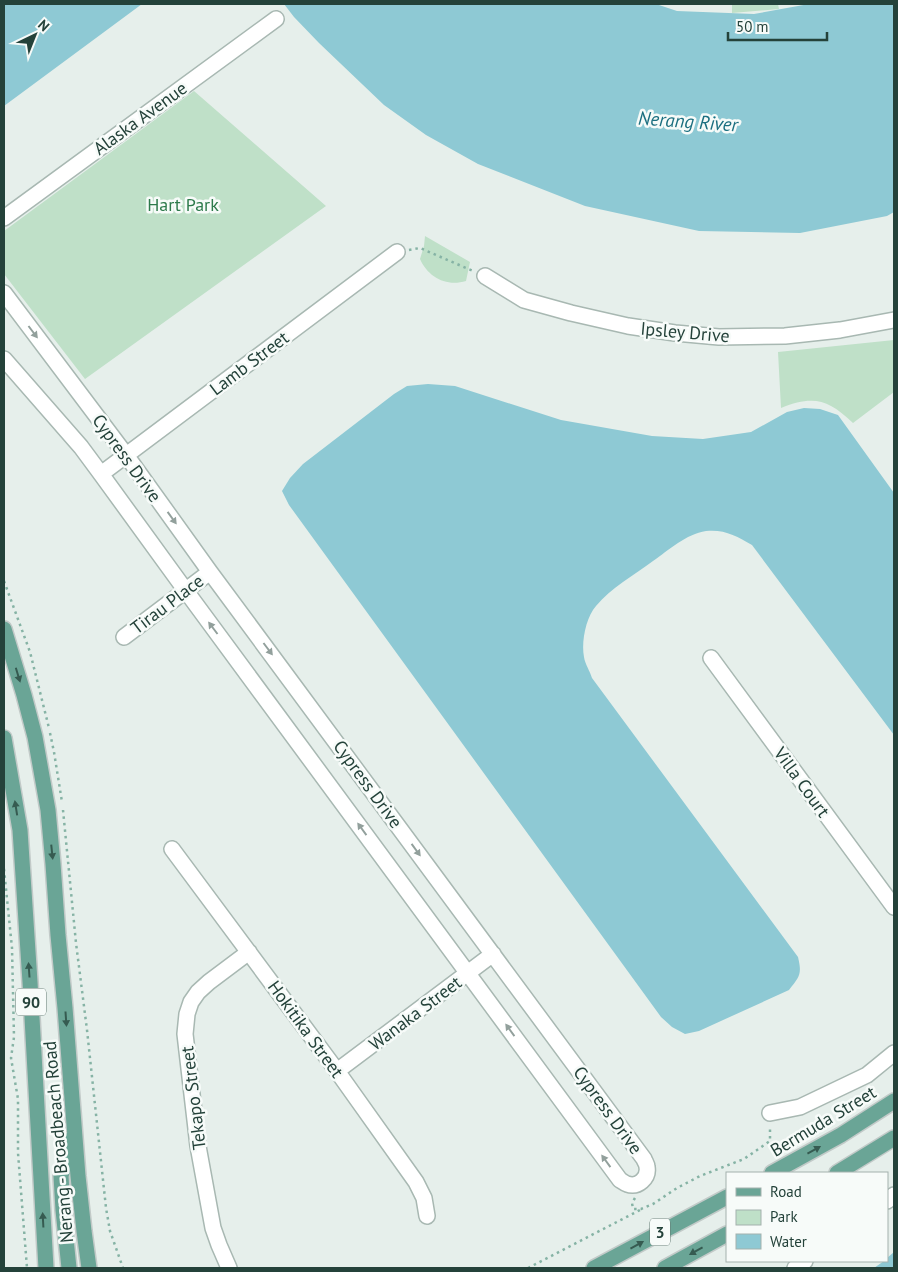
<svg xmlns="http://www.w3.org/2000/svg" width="898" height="1272" font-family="'PT Sans',sans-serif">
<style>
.green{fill:#bfe0c8}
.water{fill:#8ec9d4}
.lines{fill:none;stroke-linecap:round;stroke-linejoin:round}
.street-casing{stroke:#a8b8b2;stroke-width:18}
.primary-casing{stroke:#c2cac8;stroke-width:18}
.path{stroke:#86b3a5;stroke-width:2.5;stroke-dasharray:2.5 4;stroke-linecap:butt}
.street{stroke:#fff;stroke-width:15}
.primary{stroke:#6aa596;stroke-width:15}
.oneway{fill:#92a09c}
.oneway2{fill:#365b51}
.labels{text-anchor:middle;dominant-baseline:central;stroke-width:5;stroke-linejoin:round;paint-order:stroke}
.shield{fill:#f7fbf9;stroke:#637a73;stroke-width:1}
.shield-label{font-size:16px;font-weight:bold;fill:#24423a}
.street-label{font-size:18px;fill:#24423a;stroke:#f7fbf9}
.park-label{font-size:18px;fill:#2d7a4b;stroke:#f7fbf9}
.water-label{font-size:19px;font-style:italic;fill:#1c6f80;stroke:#f7fbf9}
</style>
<rect width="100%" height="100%" fill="#e6efeb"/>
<path class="green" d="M732,4H778L779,9L732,13Z
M194,91L326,206L85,379L4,274V231Z
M425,236L470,262L466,281C446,287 428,277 420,259L424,246Z
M894,340V392L853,423C828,399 813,395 781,408L778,352Z"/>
<path class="water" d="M4,4H142L4,106Z
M284,4H656L677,11L754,14L809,4H894V212L887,216L800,233L699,231L585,206L478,164L426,135L384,105L319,43L294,17Z
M428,384L455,386L561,420L652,436L703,439L751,432L787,412L804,408L820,409L838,415L894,493V735L752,545C737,536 724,529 706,531C686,534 669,550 653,561C634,575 611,588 596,606C586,617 581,642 584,657C585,664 590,671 592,678L798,957C802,974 800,976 789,990L699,1031L685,1034L672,1027L661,1017L289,505L282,491L290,478L303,464L394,394L407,386Z
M894,1252V1268H874L884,1261H887V1258Z"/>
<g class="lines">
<defs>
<path id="street" d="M4,218L276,19
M485,276L524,300L571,313L628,326L675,333L719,337L785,336L840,330L894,320
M4,293L126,455L210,572L644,1159C645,1162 647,1164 647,1167C649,1178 638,1188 627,1184C624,1183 622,1181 620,1180L186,591L101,474L81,447L4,359
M101,474L397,252
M124,637L210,572
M711,658L894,907
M172,849L337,1071L416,1182L424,1198L427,1216
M337,1071L493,954
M770,1113L800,1107L867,1075L894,1053
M887,1201L894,1195
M229,1268L219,1245L213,1228L198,1146L185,1034L187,1014L191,1002L198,992L209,982L249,952
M795,1268L805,1261"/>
<path id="primary" d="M4,629L24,695L35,737L48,810L53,864L58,935L65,1008L78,1176L84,1231L89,1268
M4,738L20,830L30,982L46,1268
M772,1173L841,1135L894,1101
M837,1173L894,1138
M69,1268L63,1210L61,1176L71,1139
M594,1268L727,1197
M665,1268L727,1234"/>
</defs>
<use href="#street" class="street-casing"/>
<use href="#primary" class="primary-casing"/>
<path class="path" d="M409,250L420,248L473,271
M4,581L30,652L49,728
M50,733L54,752L62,802
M63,810L76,943L87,1030L106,1208L110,1231L123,1268
M4,869L12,948L14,1037L11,1058L18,1099V1153L27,1268
M635,1198L632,1203L633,1209H641L653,1204L677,1188L700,1176L744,1159L770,1141V1127
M528,1268L640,1210"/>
<use href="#street" class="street"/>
<use href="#primary" class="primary"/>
</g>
<defs><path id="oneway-solid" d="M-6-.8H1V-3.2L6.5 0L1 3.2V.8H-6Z" transform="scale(1.25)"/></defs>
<g class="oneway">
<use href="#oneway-solid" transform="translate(33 332) rotate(53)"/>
<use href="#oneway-solid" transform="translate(172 518) rotate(54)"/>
<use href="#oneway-solid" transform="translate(213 628) rotate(-127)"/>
<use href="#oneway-solid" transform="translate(268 649) rotate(53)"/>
<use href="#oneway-solid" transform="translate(362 829) rotate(-126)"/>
<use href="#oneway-solid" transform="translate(416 850) rotate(54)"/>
<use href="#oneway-solid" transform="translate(510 1030) rotate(-126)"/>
<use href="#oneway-solid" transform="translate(606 1161) rotate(-126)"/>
</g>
<g class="oneway2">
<use href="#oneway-solid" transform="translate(18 675) rotate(73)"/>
<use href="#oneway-solid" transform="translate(16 808) rotate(-99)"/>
<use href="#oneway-solid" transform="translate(52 852) rotate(84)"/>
<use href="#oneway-solid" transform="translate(29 970) rotate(-94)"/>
<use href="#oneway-solid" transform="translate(66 1019) rotate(86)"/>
<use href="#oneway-solid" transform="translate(814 1150) rotate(-29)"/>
<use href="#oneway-solid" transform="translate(43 1220) rotate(-93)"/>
<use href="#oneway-solid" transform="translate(637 1245) rotate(-29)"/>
<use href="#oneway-solid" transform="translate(696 1251) rotate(151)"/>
</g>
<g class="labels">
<g class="shield">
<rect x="16" y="988.5" width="30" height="27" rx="4"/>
<rect x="650" y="1218.5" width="20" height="27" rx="4"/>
</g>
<g class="shield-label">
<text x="31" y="1002">90</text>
<text x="660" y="1232">3</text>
</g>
<g class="street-label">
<text transform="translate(140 118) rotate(-36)">Alaska Avenue</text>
<text transform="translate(685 332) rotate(5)">Ipsley Drive</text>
<text transform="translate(249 363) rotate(-37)">Lamb Street</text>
<text transform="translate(127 458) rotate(54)">Cypress Drive</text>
<text transform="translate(167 604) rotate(-37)">Tirau Place</text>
<text transform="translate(802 782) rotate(54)">Villa Court</text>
<text transform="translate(368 784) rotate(54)">Cypress Drive</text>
<text transform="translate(415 1013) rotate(-37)">Wanaka Street</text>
<text transform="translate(306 1029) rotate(54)">Hokitika Street</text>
<text transform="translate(193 1098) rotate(-97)">Tekapo Street</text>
<text transform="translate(608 1110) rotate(54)">Cypress Drive</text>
<text transform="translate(823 1121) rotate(-31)">Bermuda Street</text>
<text transform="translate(58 1142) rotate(-95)">Nerang - Broadbeach Road</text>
</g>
<g class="park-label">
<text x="183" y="204">Hart Park</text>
</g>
<g class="water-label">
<text transform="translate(688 121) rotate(4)">Nerang River</text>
</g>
</g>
<rect width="898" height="1272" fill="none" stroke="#24423a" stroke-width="10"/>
<rect x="726" y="1172" width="162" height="90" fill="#f7fbf9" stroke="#a3b1ad"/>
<rect x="736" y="1188" width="25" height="8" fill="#6aa596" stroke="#a3b1ad"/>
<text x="770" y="1197" font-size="15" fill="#24423a">Road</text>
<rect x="736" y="1210" width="25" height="15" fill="#bfe0c8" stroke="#a3b1ad"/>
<text x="770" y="1222" font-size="15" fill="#24423a">Park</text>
<rect x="736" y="1234" width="25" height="15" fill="#8ec9d4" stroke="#a3b1ad"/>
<text x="770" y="1247" font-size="15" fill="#24423a">Water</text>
<g transform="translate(35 35) rotate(43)" stroke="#f7fbf9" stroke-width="4" paint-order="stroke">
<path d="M0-4L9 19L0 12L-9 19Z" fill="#24423a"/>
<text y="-8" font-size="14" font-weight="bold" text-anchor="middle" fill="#24423a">N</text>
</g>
<path d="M728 32v8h99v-8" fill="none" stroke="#24423a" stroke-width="2.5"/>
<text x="736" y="32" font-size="15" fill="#24423a" stroke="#f7fbf9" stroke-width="4" paint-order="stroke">50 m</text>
</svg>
